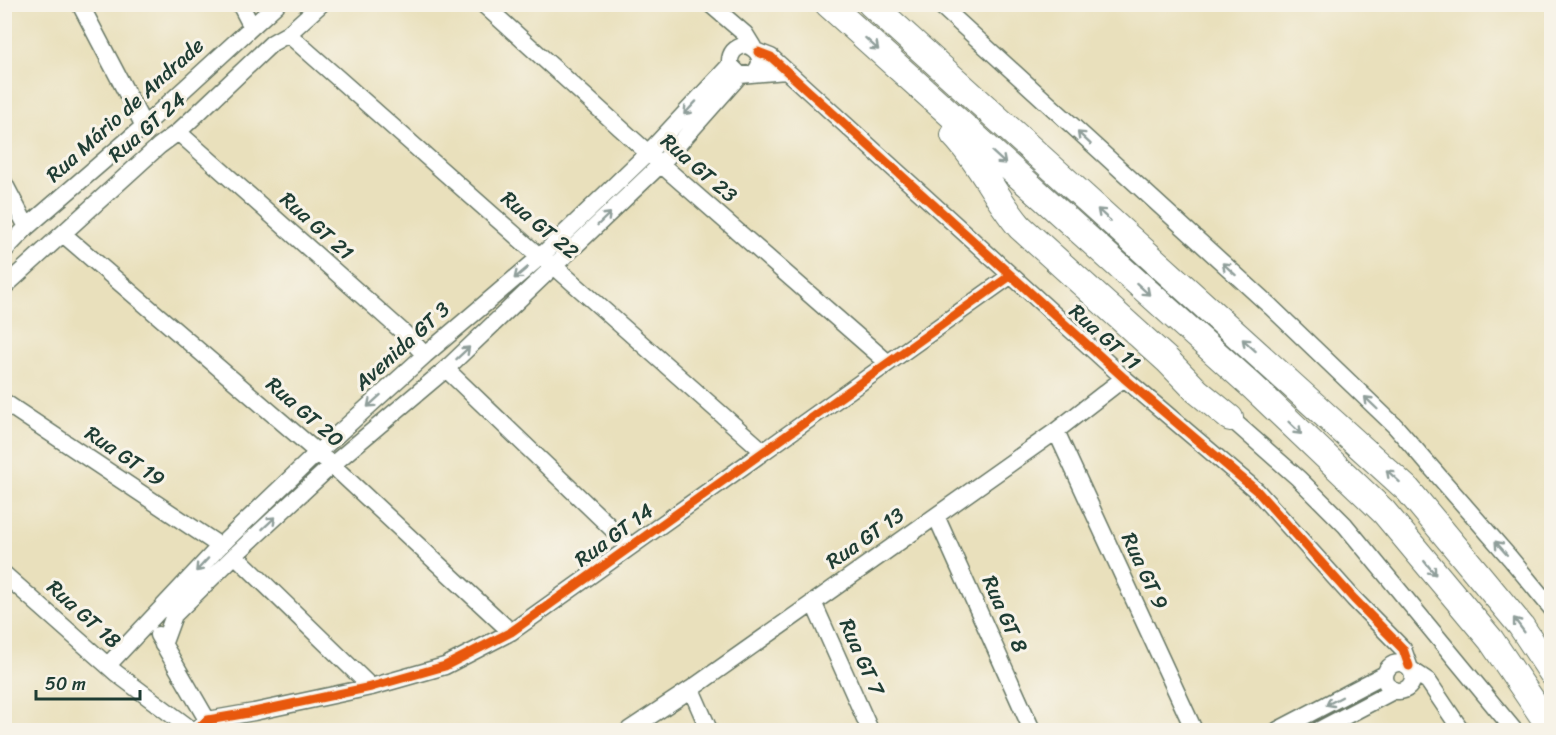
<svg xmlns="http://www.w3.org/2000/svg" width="1556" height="735" font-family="Sriracha,sans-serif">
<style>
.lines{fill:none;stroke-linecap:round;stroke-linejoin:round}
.minor-casing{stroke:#667664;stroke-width:19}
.highway-casing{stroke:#667664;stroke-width:28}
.minor{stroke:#fff;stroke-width:16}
.highway{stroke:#fff;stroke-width:26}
.cycleway-casing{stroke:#f7f3e8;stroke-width:13}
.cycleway{stroke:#e8590c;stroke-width:9}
.oneway{stroke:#8f9e9a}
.labels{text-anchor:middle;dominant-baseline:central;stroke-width:6;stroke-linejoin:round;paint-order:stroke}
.street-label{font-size:21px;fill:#1f3d34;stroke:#f7f3e8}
</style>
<rect width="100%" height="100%" fill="#f7f3e8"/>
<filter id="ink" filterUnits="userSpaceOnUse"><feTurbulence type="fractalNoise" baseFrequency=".0167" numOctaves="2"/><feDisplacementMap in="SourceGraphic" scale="12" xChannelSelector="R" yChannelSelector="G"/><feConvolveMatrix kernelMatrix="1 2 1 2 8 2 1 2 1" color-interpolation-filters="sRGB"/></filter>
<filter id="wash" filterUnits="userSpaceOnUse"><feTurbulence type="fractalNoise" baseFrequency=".008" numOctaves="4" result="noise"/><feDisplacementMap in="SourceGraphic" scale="24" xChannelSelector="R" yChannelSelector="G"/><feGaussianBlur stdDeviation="1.35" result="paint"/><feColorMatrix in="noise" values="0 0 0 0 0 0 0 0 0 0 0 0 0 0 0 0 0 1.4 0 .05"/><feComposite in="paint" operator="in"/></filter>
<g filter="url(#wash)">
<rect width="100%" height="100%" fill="#e9e0bc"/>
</g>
<g filter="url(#ink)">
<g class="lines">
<defs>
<path id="minor" d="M80,4L144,126
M240,4L252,27
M483,4L648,153L887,362
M710,4L745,34L753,47
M939,4L1271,307L1395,426L1510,558L1552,609
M288,34L540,257L554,266L763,451
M758,52L771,57L1124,378L1257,491L1354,599L1403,649L1409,666
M754,73C765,62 760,50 746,45C735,47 729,53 730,65L740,75L786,71
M178,132L404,333L425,355
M4,183L27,227
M63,234L332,465L511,632
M4,251L27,227L144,126L277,4
M4,287L159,146L178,132L272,43L288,34L321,4
M446,369L630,546
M4,402L220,546
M1230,418L1298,478L1345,525L1514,730
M1056,431L1194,730
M936,516L1032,730
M235,555L371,687
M4,574L116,673L192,730
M813,602L870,730
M158,635L213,730
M163,645L174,615L235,555L332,465L446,369L554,266L661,164L740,75
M1385 677a14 14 0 1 1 28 0a14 14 0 1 1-28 0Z
M108,665L220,546L317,453L425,355L540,257L648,153L730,65
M1413,671L1428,681L1461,730
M691,689L709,730
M196,730L208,720L254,712L371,687L445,666L511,632L1010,276
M629,730L691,689L1056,431L1124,378
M1278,730L1385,674
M1319,730L1395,690"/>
<path id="highway" d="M828,4L1253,387L1384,512L1491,640L1552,730
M871,4L1408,490L1521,626L1552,673
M954,135C981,163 995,198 1020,227L1167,360L1197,391L1230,418"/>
</defs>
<use href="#minor" class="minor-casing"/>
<use href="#highway" class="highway-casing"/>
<use href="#minor" class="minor"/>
<use href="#highway" class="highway"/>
<defs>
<path id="cycleway" d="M758,52L771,57L1124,378L1257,491L1354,599L1403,649L1409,666
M196,730L208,720L254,712L371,687L445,666L511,632L1010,276"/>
</defs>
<use href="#cycleway" class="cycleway-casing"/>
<use href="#cycleway" class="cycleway"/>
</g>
<defs><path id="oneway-shaft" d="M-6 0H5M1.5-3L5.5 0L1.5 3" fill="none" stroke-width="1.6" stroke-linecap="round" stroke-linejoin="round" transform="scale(1.5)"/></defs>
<g class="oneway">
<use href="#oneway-shaft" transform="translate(872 44) rotate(42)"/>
<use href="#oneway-shaft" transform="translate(690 108) rotate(133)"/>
<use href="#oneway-shaft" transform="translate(1084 138) rotate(-137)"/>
<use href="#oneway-shaft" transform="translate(999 158) rotate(42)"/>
<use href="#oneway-shaft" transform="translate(1104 215) rotate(-138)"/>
<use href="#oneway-shaft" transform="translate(604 219) rotate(-44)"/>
<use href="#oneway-shaft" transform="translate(1229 269) rotate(-138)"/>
<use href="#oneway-shaft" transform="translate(521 273) rotate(140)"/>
<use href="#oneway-shaft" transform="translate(1143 289) rotate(42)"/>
<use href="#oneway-shaft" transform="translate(1249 345) rotate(-138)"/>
<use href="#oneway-shaft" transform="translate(463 353) rotate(-43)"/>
<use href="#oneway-shaft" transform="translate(374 401) rotate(138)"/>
<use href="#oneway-shaft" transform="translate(1371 403) rotate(-136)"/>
<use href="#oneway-shaft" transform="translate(1295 428) rotate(44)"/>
<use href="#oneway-shaft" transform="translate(1393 476) rotate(-138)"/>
<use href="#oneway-shaft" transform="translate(269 523) rotate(-43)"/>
<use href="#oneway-shaft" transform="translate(1501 548) rotate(-131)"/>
<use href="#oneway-shaft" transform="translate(202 565) rotate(133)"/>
<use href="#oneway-shaft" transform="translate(1430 568) rotate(50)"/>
<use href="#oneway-shaft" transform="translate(1519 625) rotate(-127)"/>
<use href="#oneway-shaft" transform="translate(1334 701) rotate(152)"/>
</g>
</g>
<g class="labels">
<g class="street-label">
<text transform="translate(125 110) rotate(-42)">Rua Mário de Andrade</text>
<text transform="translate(147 127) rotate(-41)">Rua GT 24</text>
<text transform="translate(699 168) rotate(41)">Rua GT 23</text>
<text transform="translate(540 225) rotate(40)">Rua GT 22</text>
<text transform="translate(317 226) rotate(42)">Rua GT 21</text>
<text transform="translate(1105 337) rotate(42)">Rua GT 11</text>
<text transform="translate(402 346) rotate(-42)">Avenida GT 3</text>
<text transform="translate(305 412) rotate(41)">Rua GT 20</text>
<text transform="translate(125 456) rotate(34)">Rua GT 19</text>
<text transform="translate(614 535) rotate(-36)">Rua GT 14</text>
<text transform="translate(865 538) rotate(-35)">Rua GT 13</text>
<text transform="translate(1145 571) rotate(65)">Rua GT 9</text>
<text transform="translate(84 614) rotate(42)">Rua GT 18</text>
<text transform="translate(1005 614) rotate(66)">Rua GT 8</text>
<text transform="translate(862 657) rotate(66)">Rua GT 7</text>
</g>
</g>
<rect width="1556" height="735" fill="none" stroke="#f7f3e8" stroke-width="24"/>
<path d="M36 690v9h104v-9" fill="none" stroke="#1f3d34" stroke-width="3"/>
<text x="45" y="690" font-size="18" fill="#1f3d34" stroke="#f7f3e8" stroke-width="4.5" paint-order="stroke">50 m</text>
</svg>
